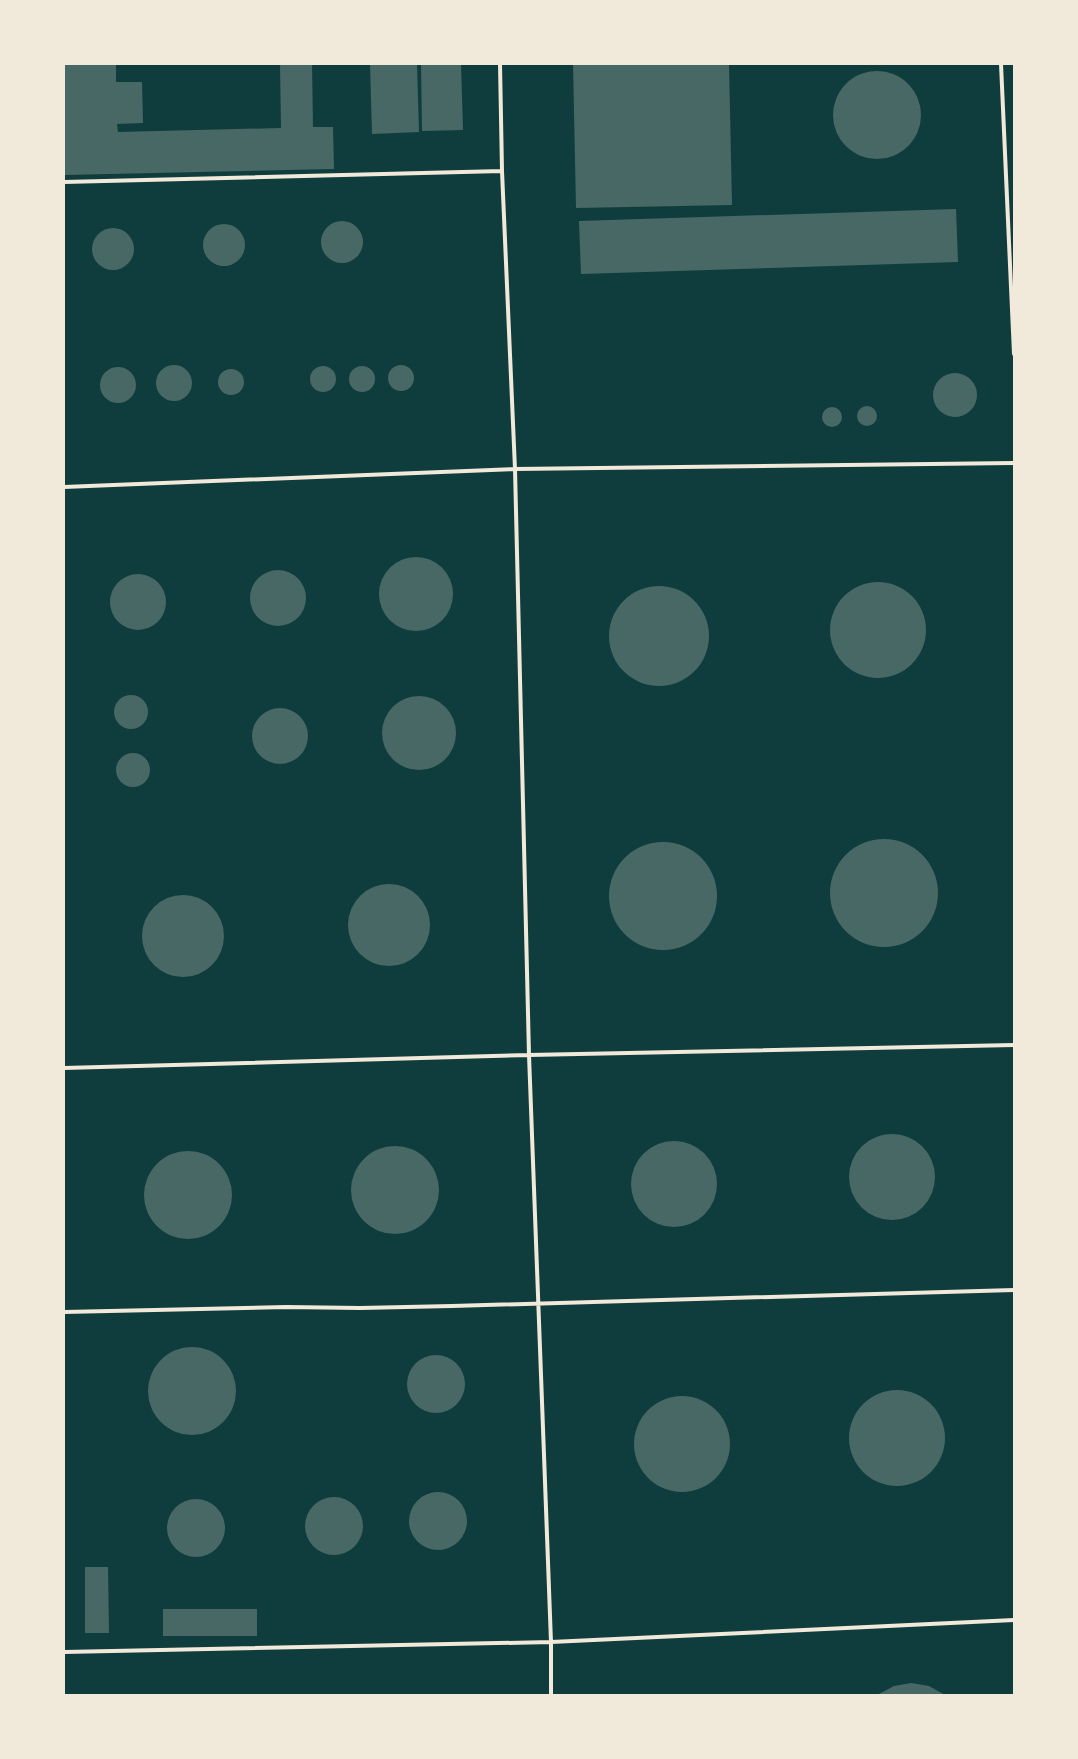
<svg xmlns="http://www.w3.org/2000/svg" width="1078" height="1759" font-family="Figtree,sans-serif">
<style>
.building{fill:#486865}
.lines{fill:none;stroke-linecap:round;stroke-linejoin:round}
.service{stroke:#f1e9da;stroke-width:4}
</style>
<rect width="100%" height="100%" fill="#0f3d3e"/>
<path class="building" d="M64,64H116V82H142L143,123L117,124L118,132L281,128L280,64H312L313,127H333L334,169L64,175Z
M370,64H417L419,132L372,134Z
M421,64H461L463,130L422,131Z
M573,64H729L732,205L576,208Z
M833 115a44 44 0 1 1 88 0a44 44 0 1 1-88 0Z
M956,209L958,262L581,274L579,221Z
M321 242a21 21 0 1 1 42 0a21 21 0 1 1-42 0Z
M203 245a21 21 0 1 1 42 0a21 21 0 1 1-42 0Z
M92 249a21 21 0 1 1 42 0a21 21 0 1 1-42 0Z
M156 383a18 18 0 1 1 36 0a18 18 0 1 1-36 0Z
M388 378a13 13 0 1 1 26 0a13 13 0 1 1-26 0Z
M310 379a13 13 0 1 1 26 0a13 13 0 1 1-26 0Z
M349 379a13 13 0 1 1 26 0a13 13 0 1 1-26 0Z
M100 385a18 18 0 1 1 36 0a18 18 0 1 1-36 0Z
M218 382a13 13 0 1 1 26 0a13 13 0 1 1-26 0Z
M933 395a22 22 0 1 1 44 0a22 22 0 1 1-44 0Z
M857 416a10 10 0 1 1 20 0a10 10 0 1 1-20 0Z
M822 417a10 10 0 1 1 20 0a10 10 0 1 1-20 0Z
M379 594a37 37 0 1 1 74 0a37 37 0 1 1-74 0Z
M250 598a28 28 0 1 1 56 0a28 28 0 1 1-56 0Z
M110 602a28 28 0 1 1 56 0a28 28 0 1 1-56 0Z
M830 630a48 48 0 1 1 96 0a48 48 0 1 1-96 0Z
M609 636a50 50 0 1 1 100 0a50 50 0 1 1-100 0Z
M114 712a17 17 0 1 1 34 0a17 17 0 1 1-34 0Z
M382 733a37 37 0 1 1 74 0a37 37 0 1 1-74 0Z
M252 736a28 28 0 1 1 56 0a28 28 0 1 1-56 0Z
M116 770a17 17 0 1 1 34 0a17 17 0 1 1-34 0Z
M830 893a54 54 0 1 1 108 0a54 54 0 1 1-108 0Z
M609 896a54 54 0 1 1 108 0a54 54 0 1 1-108 0Z
M348 925a41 41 0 1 1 82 0a41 41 0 1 1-82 0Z
M142 936a41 41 0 1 1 82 0a41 41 0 1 1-82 0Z
M849 1177a43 43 0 1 1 86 0a43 43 0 1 1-86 0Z
M631 1184a43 43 0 1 1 86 0a43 43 0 1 1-86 0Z
M351 1190a44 44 0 1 1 88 0a44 44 0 1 1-88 0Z
M144 1195a44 44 0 1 1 88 0a44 44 0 1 1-88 0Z
M148 1391a44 44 0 1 1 88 0a44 44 0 1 1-88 0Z
M407 1384a29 29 0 1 1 58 0a29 29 0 1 1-58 0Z
M849 1438a48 48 0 1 1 96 0a48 48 0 1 1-96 0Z
M634 1444a48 48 0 1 1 96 0a48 48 0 1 1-96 0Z
M409 1521a29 29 0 1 1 58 0a29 29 0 1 1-58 0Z
M305 1526a29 29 0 1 1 58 0a29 29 0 1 1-58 0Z
M167 1528a29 29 0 1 1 58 0a29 29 0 1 1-58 0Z
M85,1567H108L109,1633H85Z
M163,1609H257V1636H163Z
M911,1683L929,1686L945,1695H877L894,1686Z"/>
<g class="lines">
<path class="service" d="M500,64L502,171L515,469L529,1055L551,1642V1695
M1001,64L1014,354
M64,182L502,171
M64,487L515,469L1014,463
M64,1068L529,1055L1014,1045
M64,1312L286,1307L360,1308L452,1306L1014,1290
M64,1652L551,1642L1014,1620"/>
</g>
<rect width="1078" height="1759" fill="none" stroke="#f1e9da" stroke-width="130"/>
</svg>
